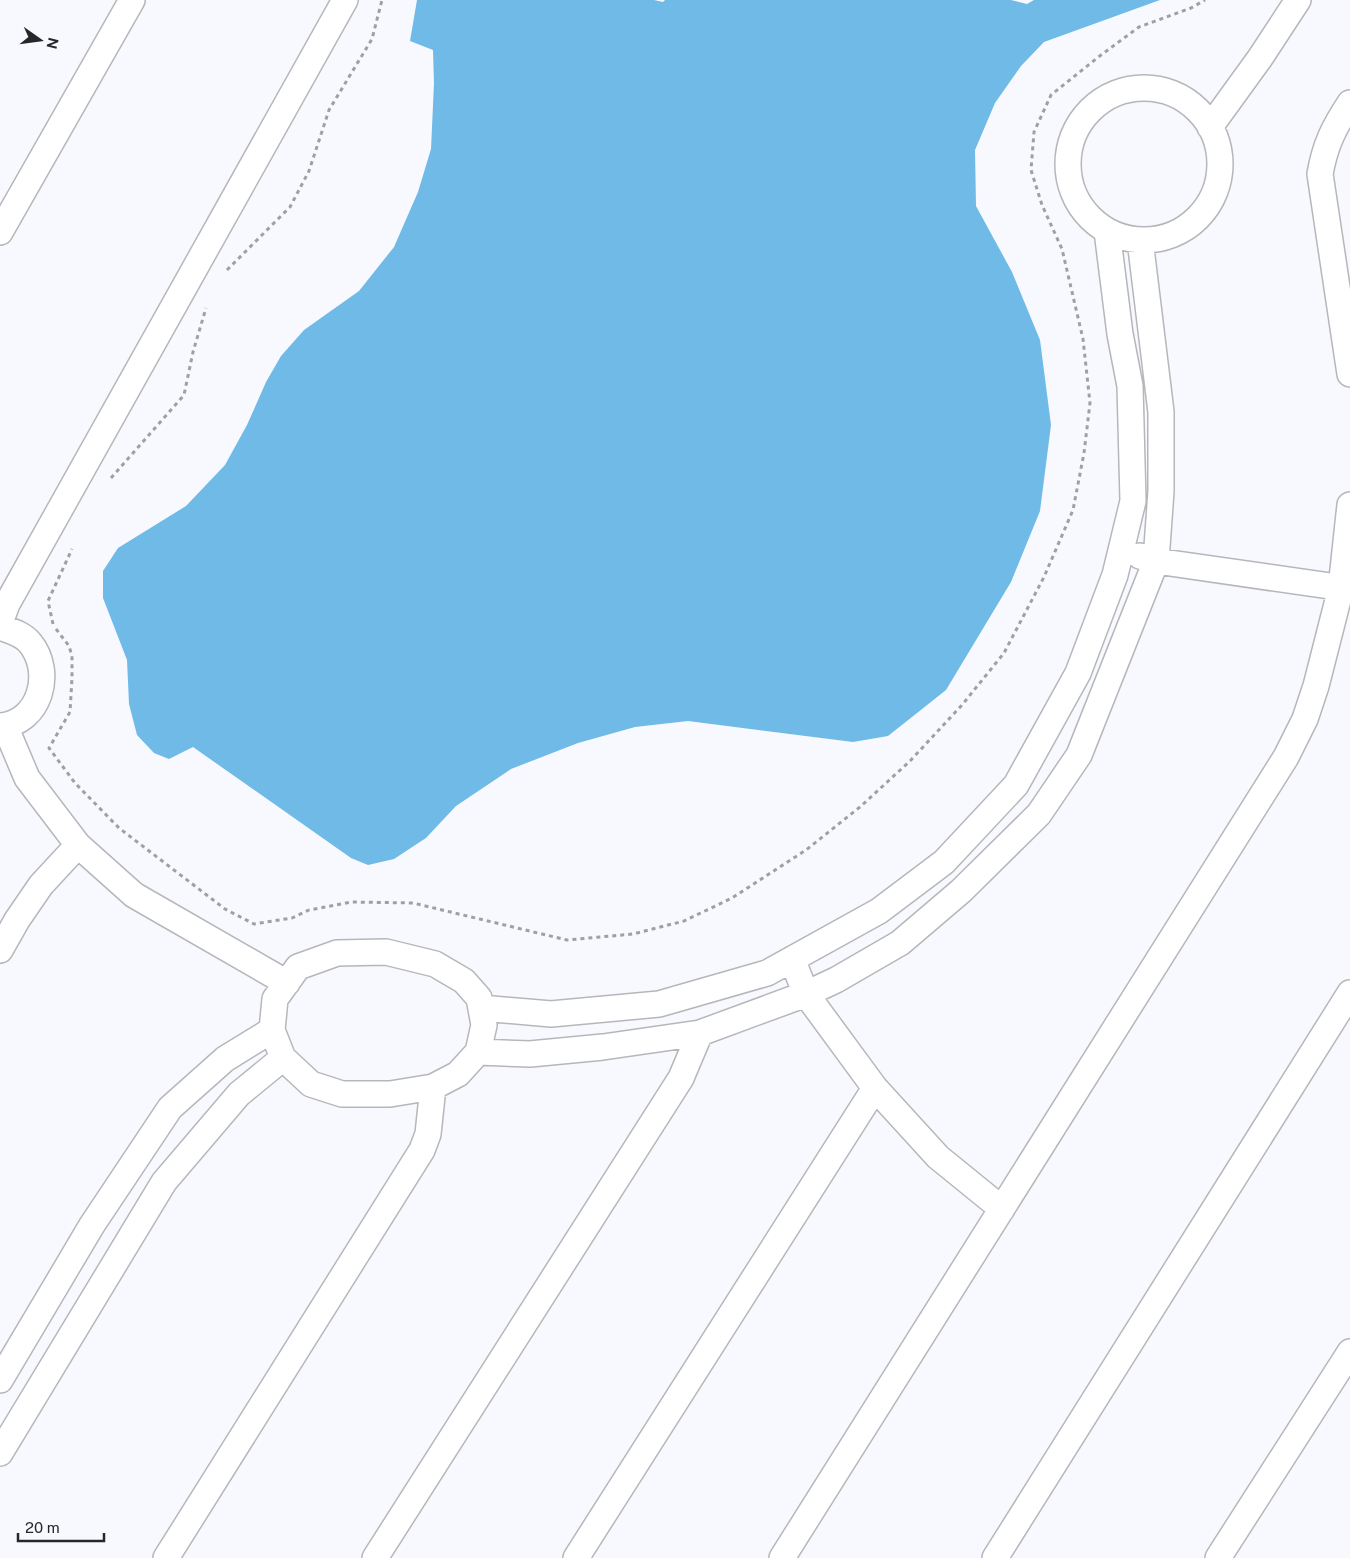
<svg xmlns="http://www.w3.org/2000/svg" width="1350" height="1558" font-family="'Public Sans',sans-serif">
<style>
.water{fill:#6fbae6}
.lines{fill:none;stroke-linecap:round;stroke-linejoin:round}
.street-casing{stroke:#b5b7bb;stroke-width:28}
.path{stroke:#9fa0a3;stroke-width:3;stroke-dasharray:4 4;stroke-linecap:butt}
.street{stroke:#fff;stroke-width:25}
</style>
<rect width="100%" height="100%" fill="#f8f9fe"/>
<path class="water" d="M417,0H654L663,2L665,0H1011L1027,4L1034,0H1160L1044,42L1021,66L995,103L975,150L976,206L1012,272L1040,340L1051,425L1040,511L1011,582L946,690L888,736L853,742L688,721L635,727L578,743L511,769L456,806L426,838L394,859L368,865L351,858L193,747L169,759L154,753L137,735L129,704L127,660L103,598V571L118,548L186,506L225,465L247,425L266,382L281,356L304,330L359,291L394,247L418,192L431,149L434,83L433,50L410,41Z"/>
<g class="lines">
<defs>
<path id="street" d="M1068 164a76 76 0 1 1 152 0a76 76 0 1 1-152 0Z
M1350,103C1334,127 1325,145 1320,174L1350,374
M1210,127L1260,58L1298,0
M0,232L132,0
M1140,556L1156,561L1350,589
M0,623L7,604L345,0
M0,627C11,631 23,634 30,643C54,672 40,723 0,726
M5,726L27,778L78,845L134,895L287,983
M0,950L17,920L41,885L78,845
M386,952L435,964L464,981L479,998L484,1025L478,1052L458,1074L433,1087L390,1094H342L311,1084L283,1058L272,1030L275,999L298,967L337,953Z
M792,959L806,994L875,1088L938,1157L1002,1209
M481,1008L551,1014L659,1004L767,973L879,911L944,862L1016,785L1078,673L1115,575L1133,501L1130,386L1120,334L1107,231
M478,1052L530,1054L603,1047L700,1033L806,994L836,980L900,943L961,891L1039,814L1079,755L1156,561L1161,491V412L1140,240
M0,1380L92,1225L170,1108L225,1059L272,1030
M0,1453L164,1182L239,1094L283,1058
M166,1558L422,1150L428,1134L433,1087
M375,1558L681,1078L700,1033
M576,1558L875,1088
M782,1558L1286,757L1305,719L1316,686L1341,588L1350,505
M995,1558L1350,993
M1218,1558L1350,1352"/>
</defs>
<use href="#street" class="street-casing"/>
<path class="path" d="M227,270L290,207L309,171L329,110L372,39L382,0
M111,478L184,395L193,352L206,308
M53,624L48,601L72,549
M56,629L69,646L72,656V678L70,712L49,748L75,783L119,828L225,909L254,924L292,918L309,910L352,902L413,903L567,940L633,934L684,921L732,898L806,850L860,807L910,761L962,705L1004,653L1044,577L1073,510L1084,453L1090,403L1083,339L1062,249L1042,205L1031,170L1034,132L1051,95L1101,55L1139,27L1191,8L1205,0"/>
<use href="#street" class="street"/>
</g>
<g transform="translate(40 40) rotate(104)" stroke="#f8f9fe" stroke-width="4" paint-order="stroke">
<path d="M0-4L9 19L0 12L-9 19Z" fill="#262728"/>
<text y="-8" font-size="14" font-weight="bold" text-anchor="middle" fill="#262728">N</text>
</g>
<path d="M18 1533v8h86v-8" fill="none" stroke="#262728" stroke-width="2.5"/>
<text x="25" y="1533" font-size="15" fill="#262728" stroke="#f8f9fe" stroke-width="4" paint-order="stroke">20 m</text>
</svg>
